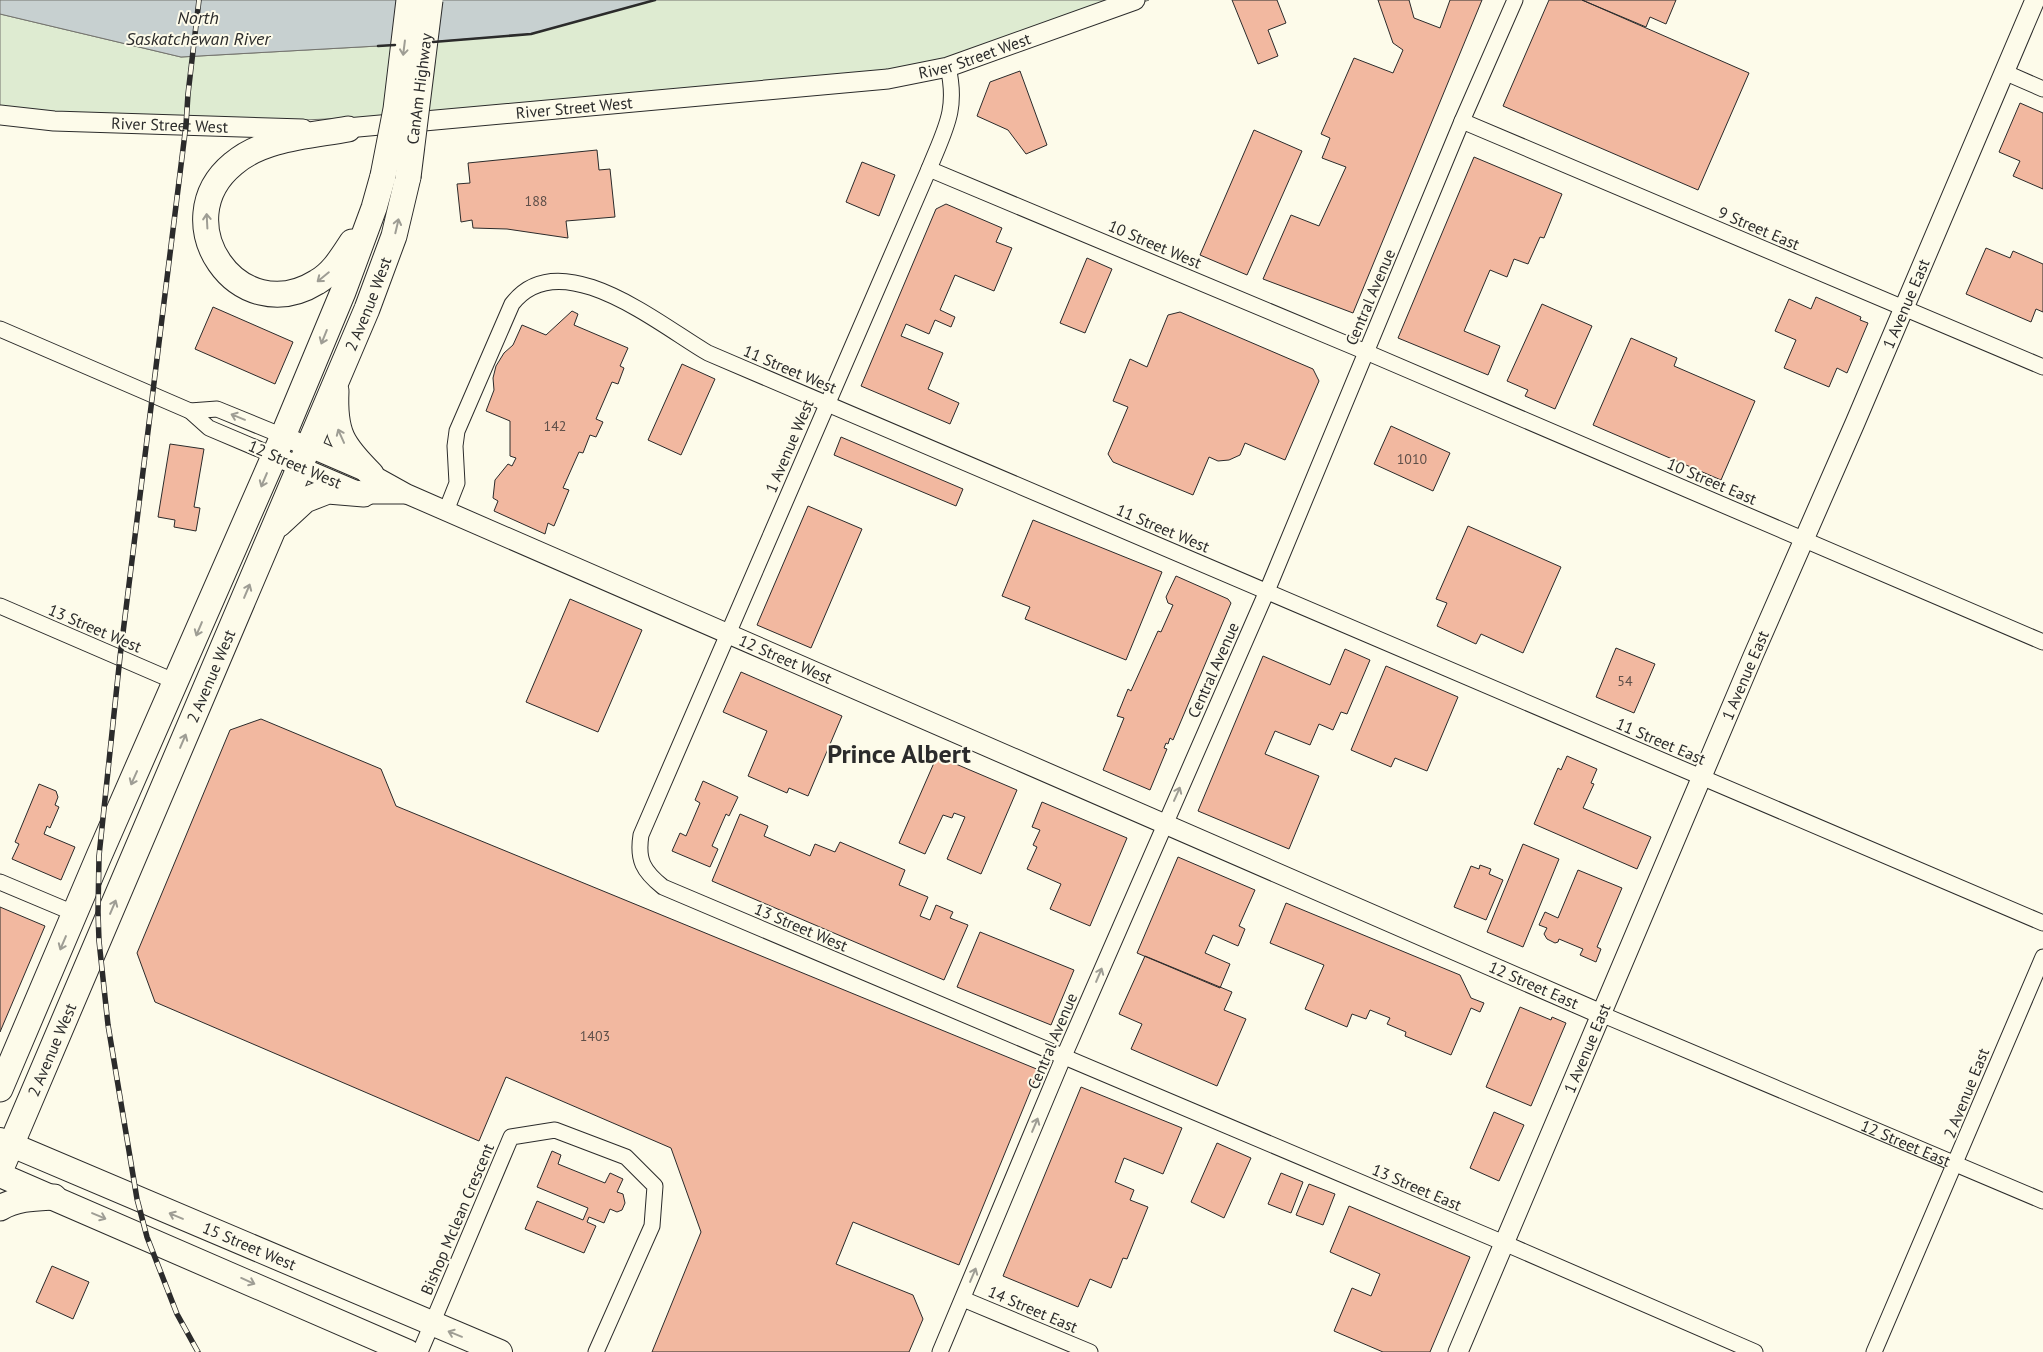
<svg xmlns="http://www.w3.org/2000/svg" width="2043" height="1352" font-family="'PT Sans',sans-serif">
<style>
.green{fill:#deebd1;stroke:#74746e}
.water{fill:#c7d0d0;stroke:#74746e}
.building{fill:#f2b8a0;stroke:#2b2b2b}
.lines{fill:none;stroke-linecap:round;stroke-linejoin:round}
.minor-casing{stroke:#2b2b2b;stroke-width:17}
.tertiary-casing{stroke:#2b2b2b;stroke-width:21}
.primary-casing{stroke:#2b2b2b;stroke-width:26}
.trunk-casing{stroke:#2b2b2b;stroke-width:27}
.minor{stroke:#fdfbea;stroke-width:15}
.tertiary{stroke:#fdfbea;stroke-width:19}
.primary{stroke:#fdfbea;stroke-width:24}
.trunk{stroke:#fdfbea;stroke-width:25}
.rail-casing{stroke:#2b2b2b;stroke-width:5.5}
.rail{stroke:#fdfbea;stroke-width:4;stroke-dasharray:11;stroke-linecap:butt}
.trunk-bridge-casing{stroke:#2b2b2b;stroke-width:27;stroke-linecap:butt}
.trunk-bridge{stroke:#fdfbea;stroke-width:25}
.wall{stroke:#2b2b2b;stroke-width:2.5}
.oneway{stroke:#9e9d94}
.labels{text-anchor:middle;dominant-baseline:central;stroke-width:4;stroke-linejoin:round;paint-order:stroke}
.number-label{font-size:14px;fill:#5d4e48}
.street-label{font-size:16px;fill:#2b2b2b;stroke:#fdfbea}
.water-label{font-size:18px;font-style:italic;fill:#2b2b2b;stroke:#fdfbea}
.town-label{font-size:26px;font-weight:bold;fill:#2b2b2b;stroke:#fdfbea}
</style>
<rect width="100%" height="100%" fill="#fdfbea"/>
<path class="green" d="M655,0H1149L960,70L421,115L186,125L0,109V14L181,57L378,46L531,34Z"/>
<path class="water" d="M0,0H655L531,34L378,46L181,57L0,14Z"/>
<path class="building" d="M1232,0H1277L1286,23L1268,30L1278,56L1258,64Z
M1378,0H1409L1414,18L1440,28L1450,0H1482L1353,313L1263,279L1291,215L1319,226L1346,167L1322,158L1330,138L1321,134L1354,58L1393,73L1403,50L1393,43Z
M1549,0H1582L1749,73L1698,190L1503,106Z
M1582,0H1676L1666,24L1650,17L1646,27Z
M1020,71L1047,145L1026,154L1008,130L977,116L990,82Z
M2020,103L2043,113V189L2013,176L2020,161L1999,152Z
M1254,130L1302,151L1247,275L1200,255Z
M597,150L599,170L610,169L615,217L566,221L568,238L507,229L473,228L472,220L461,222L457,184L470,183L468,163Z
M1474,157L1562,194L1544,238L1540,237L1528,264L1514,259L1507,277L1490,270L1464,331L1500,346L1488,375L1398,338Z
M862,162L895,175L879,216L846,202Z
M946,204L1002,228L996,242L1012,248L994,291L955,275L940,310L955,317L951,327L935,320L929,334L906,324L901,336L943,353L928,389L959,403L950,424L861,386L936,209Z
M1986,248L2010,258L2013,251L2043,264V312L2036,309L2031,322L1966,294Z
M1087,258L1112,269L1085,333L1060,323Z
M1816,297L1861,317L1860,320L1868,323L1847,373L1837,368L1829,387L1784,368L1796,340L1775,331L1789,299L1811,309Z
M1542,304L1592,326L1555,409L1525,396L1528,390L1507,381Z
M213,307L293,342L275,384L195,349Z
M572,311L578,314L574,325L628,348L620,366L624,368L618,384L612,382L596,419L603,422L596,437L590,435L583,453L579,452L563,488L569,490L554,526L548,523L545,534L494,511L498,501L493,498L495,480L508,464L512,466L516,458L510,456V421L486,411L494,390L493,378L496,366L504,353L513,345L522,325L546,335Z
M1180,312L1313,369L1319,381L1285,460L1245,443L1240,455L1229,460L1218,461L1209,457L1193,495L1113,462L1108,454L1128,407L1113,401L1130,359L1147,367L1168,315Z
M1631,338L1677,358L1674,366L1755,401L1721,480L1593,425Z
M682,364L715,379L681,455L648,440Z
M1391,426L1450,453L1433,491L1374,464Z
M841,437L963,489L956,506L834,455Z
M170,444L204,449L194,507L200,508L196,531L174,527L175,520L158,517Z
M808,506L862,529L811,648L757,625Z
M1033,520L1162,572L1126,660L1025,619L1030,607L1002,596Z
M1468,526L1561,567L1523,653L1481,634L1476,644L1437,626L1447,603L1436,599Z
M1176,576L1228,599L1231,603L1173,740L1170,738L1168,744L1166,743L1164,748L1167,749L1150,790L1103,770L1124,718L1117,716L1128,689L1131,691L1158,631L1161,632L1173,605L1168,603L1166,597Z
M570,599L642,630L598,732L526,702Z
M1616,648L1655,664L1634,713L1596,697Z
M1345,649L1370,660L1347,714L1341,712L1333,730L1319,724L1310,745L1275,731L1265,754L1319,776L1289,849L1198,811L1263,656L1330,685Z
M1386,666L1458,697L1427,771L1395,758L1391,767L1351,750Z
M741,672L842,716L808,796L789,788L787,793L748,776L767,731L723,712Z
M261,719L381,769L396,806L1039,1070L959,1265L853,1222L836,1264L913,1295L923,1319L909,1352H652L701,1232L671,1148L506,1077L479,1141L155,1002L137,953L230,730Z
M937,756L1017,790L981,874L947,859L965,817L954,813L952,818L943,815L925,854L899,843Z
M1567,756L1597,769L1591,783L1594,784L1583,808L1651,837L1637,869L1534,824L1558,768L1561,770Z
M703,781L738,797L729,816L726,814L712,846L718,849L710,867L672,851L680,833L686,836L700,803L695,800Z
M39,784L56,791L58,797L55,805L59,807L50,828L47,826L44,834L75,847L61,880L12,859L19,844L15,842Z
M1042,802L1127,838L1090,926L1050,909L1061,884L1027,869L1037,847L1033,845L1040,830L1032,827Z
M740,814L768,826L764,836L810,856L815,844L835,852L840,842L905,870L899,885L928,897L920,916L930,920L936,905L953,912L950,918L968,925L944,980L712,881Z
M1523,844L1559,859L1523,947L1487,932Z
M1178,857L1255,890L1239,926L1245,929L1238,946L1213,935L1205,953L1230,964L1220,988L1137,953Z
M1480,865L1491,869L1489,874L1503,880L1486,920L1454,907L1471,866L1479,869Z
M1578,870L1622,888L1597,947L1601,949L1596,962L1580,955L1583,949L1559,939L1558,942L1555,943L1547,939L1544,934L1547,928L1539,925L1545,912L1558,918Z
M1286,903L1460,975L1471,998L1484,1003L1480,1012L1471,1008L1451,1055L1405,1036L1406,1032L1387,1024L1390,1018L1370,1010L1366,1019L1352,1014L1347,1027L1305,1009L1324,965L1270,943Z
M0,907L45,926L0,1032Z
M980,932L1074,970L1051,1025L957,987Z
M1145,956L1232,992L1224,1010L1246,1019L1217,1086L1131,1049L1142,1024L1119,1014Z
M1520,1007L1551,1020L1552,1017L1566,1023L1531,1106L1486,1087Z
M1081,1087L1182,1128L1163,1174L1124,1158L1115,1182L1134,1190L1130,1200L1148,1207L1127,1259L1123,1258L1111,1288L1090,1279L1078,1307L1003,1276Z
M1494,1112L1524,1125L1499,1181L1470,1168Z
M1217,1143L1251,1158L1224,1218L1191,1202Z
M552,1151L561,1155L558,1164L605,1183L610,1173L623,1179L617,1192L623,1194L625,1203L622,1210L617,1212L610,1209L604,1223L589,1217L587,1222L596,1226L584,1253L525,1229L537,1201L583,1220L588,1208L537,1187Z
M1281,1173L1303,1182L1291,1213L1268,1204Z
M1309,1184L1335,1194L1323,1225L1296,1215Z
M1349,1206L1470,1257L1430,1352H1383L1334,1331L1352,1288L1371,1296L1380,1274L1330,1252Z
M52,1266L89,1282L73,1319L36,1302Z"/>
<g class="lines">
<defs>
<g id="minor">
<path d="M948,67C958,110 945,129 929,169L641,835C637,860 643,871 663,887L1504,1243L1755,1352"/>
<path d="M2004,72L2043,89"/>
<path d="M1462,121L2043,367"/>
<path d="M929,169L1366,352L2043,642"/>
<path d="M0,329L190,411L209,428L275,456"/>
<path d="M190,411L217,409L283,436"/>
<path d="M446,511L457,483L455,446L457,431L512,304C560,241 661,326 708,353L2043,923"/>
<path d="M0,606L176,682"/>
<path d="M0,882L76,914"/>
<path id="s1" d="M1601,1014L2043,1201"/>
<path d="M963,1299L1090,1352"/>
<path d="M420,1352L511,1137L555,1130L626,1157L655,1186L652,1226L596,1352"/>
<path d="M940,1352L1064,1056L1267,591L1462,121L1515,0"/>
<path d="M1874,1352L2043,957"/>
</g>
<g id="tertiary">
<path id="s2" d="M0,115L54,121L303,129"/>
<path id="s3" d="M336,129L888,79L948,67L1135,0"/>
<path id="s4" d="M283,436L371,474L407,494L1601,1014"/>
<path d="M275,456L364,494H405"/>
<path id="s5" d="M1458,1352L1753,656L1855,423L2035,0"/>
</g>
<g id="primary">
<path id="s6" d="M0,1140L500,1352"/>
<path d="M0,1175L408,1352"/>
</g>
<g id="trunk">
<path d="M348,129C310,136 263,138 233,164C164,221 238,331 317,282C333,273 342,257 352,242"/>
<path d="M336,391C334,433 342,445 371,474"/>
<path d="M279,524L305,500L328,491L364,494"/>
<path d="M0,1089L99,856L283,436L343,292L374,208L383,176"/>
<path id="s7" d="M0,1171L367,309L394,236L408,177"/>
<path d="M0,1208C17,1198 35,1198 54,1197"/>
</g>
</defs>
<use href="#minor" class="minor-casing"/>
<use href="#tertiary" class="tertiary-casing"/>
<use href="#primary" class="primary-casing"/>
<use href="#trunk" class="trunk-casing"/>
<use href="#minor" class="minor"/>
<use href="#tertiary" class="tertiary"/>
<use href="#primary" class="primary"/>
<use href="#trunk" class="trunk"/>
<defs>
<path id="rail" d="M198,1352L177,1314L147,1237L137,1199L108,1025L99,941L98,912L99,856L120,657L186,125L188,94L199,0"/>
</defs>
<use href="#rail" class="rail-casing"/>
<use href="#rail" class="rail"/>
<defs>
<g id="trunk-bridge">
<path d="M383,176L396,109L409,0"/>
<path id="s8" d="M408,177L430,0"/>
</g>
</defs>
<use href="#trunk-bridge" class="trunk-bridge-casing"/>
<use href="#trunk-bridge" class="trunk-bridge"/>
<path class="wall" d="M433,42L531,34L655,0
M378,46L395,45"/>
</g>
<defs><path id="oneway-shaft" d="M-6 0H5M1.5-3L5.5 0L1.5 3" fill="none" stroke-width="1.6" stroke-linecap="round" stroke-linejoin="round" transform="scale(1.25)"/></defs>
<g class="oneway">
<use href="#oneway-shaft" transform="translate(404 48) rotate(97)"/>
<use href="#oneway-shaft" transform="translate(207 221) rotate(-93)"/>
<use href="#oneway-shaft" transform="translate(397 226) rotate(-77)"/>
<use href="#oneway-shaft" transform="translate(323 277) rotate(141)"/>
<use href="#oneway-shaft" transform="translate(324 337) rotate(112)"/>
<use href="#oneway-shaft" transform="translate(238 417) rotate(-158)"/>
<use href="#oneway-shaft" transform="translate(341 436) rotate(-114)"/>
<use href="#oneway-shaft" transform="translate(264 480) rotate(113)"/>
<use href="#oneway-shaft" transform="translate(247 591) rotate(-67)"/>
<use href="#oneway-shaft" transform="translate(199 629) rotate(113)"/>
<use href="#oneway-shaft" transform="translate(183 741) rotate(-67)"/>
<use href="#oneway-shaft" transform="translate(134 778) rotate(114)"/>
<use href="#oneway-shaft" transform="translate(1177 794) rotate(-66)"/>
<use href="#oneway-shaft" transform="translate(113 907) rotate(-67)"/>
<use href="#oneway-shaft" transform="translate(63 943) rotate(113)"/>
<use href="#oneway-shaft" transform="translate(1099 975) rotate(-67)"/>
<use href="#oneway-shaft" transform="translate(1035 1125) rotate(-67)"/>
<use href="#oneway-shaft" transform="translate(99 1216) rotate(23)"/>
<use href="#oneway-shaft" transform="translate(176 1216) rotate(-157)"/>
<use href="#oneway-shaft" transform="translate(973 1275) rotate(-67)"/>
<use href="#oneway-shaft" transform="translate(248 1281) rotate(24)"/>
<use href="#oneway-shaft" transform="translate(455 1334) rotate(-158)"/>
</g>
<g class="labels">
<g class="number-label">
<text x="536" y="201">188</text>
<text x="555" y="426">142</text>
<text x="1412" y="459">1010</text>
<text x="1625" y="681">54</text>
<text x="595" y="1036">1403</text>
</g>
<g class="street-label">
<text stroke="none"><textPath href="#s3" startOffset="644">River Street West</textPath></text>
<text stroke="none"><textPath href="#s8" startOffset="89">CanAm Highway</textPath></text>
<text stroke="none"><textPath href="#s3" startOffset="239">River Street West</textPath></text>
<text stroke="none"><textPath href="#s2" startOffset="170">River Street West</textPath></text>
<text transform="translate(1759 228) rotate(23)">9 Street East</text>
<text transform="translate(1155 244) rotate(23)">10 Street West</text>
<text transform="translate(1370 297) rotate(-67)">Central Avenue</text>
<text stroke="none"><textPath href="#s7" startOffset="942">2 Avenue West</textPath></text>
<text stroke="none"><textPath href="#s5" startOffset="1140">1 Avenue East</textPath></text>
<text transform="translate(790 369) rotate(23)">11 Street West</text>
<text transform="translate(789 446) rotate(-67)">1 Avenue West</text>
<text transform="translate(295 464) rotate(23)">12 Street West</text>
<text transform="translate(1712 481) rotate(23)">10 Street East</text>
<text transform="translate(1163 528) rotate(23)">11 Street West</text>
<text transform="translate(95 628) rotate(23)">13 Street West</text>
<text stroke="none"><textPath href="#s4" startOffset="550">12 Street West</textPath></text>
<text transform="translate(1213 670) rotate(-66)">Central Avenue</text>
<text stroke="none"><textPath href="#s5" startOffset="735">1 Avenue East</textPath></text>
<text stroke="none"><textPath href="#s7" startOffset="538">2 Avenue West</textPath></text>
<text transform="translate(1661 741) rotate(23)">11 Street East</text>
<text transform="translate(801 927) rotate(23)">13 Street West</text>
<text stroke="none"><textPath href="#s4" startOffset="1366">12 Street East</textPath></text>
<text transform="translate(1052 1041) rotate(-67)">Central Avenue</text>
<text stroke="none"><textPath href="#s5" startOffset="330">1 Avenue East</textPath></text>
<text stroke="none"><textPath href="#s7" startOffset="132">2 Avenue West</textPath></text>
<text transform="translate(1966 1093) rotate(-68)">2 Avenue East</text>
<text stroke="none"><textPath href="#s1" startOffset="331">12 Street East</textPath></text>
<text transform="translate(1417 1187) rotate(23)">13 Street East</text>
<text transform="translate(457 1219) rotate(-67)">Bishop Mclean Crescent</text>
<text stroke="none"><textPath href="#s6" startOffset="271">15 Street West</textPath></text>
<text transform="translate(1033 1309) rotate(23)">14 Street East</text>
</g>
<g class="water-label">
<text x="198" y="17">North<tspan x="198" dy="21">Saskatchewan River</tspan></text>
</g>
<g class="town-label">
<text x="899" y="753">Prince Albert</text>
</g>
</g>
</svg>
